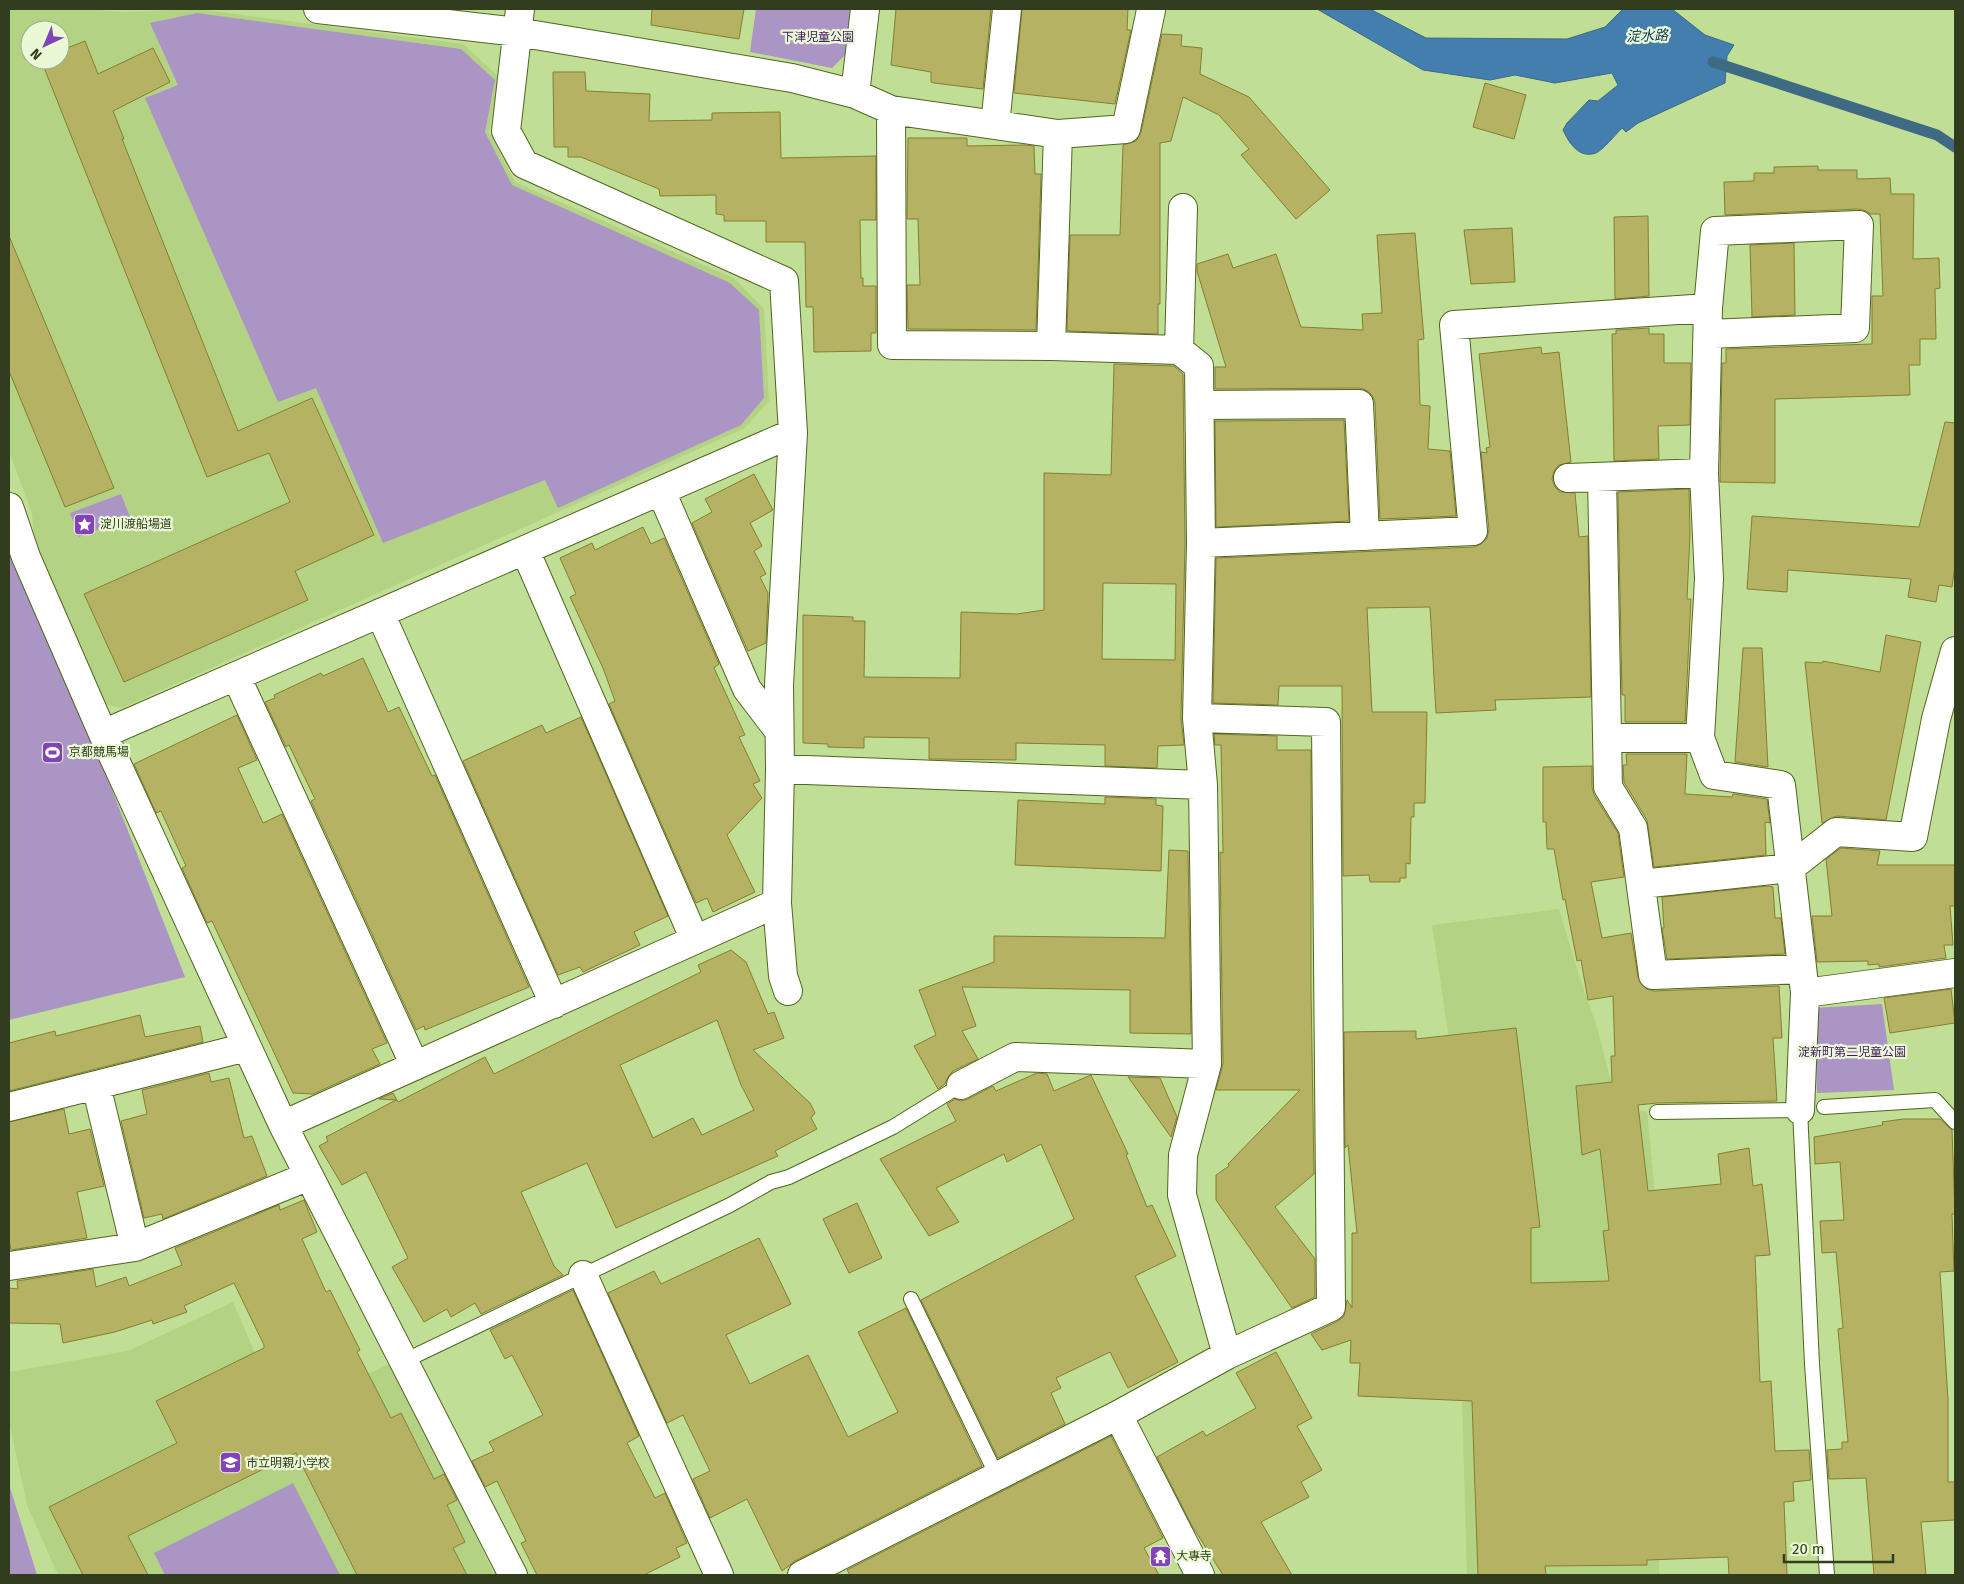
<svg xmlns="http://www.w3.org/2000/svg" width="1964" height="1584" font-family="'Fira Sans','Noto Sans JP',sans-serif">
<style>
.built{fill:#b4d283;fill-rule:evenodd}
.green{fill:#ab95c4}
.water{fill:#437eaf;stroke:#3e6a84}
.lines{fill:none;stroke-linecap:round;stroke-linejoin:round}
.stream{stroke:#3e6a84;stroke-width:11}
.building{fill:#b6b264;stroke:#847f31;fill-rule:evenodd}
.service-casing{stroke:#4f6620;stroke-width:16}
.minor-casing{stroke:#4f6620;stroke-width:30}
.service{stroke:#fff;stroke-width:14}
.minor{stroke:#fff;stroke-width:28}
.labels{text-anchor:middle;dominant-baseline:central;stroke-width:4.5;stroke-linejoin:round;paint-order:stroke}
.park-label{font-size:12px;fill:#441965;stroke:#eaf9d5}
.poi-label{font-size:12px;fill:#323d1f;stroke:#eaf9d5;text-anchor:start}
.water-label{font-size:14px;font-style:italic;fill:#0e3c5e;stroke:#eaf9d5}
</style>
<rect width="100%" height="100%" fill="#c1de95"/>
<path class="built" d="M9,9H81L124,12L197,9L463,44L499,77L489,132L515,182L735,279L764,309L769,401L745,428L122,708L97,703L53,599L34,537L32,513L9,451ZM30,30H60V60H30Z
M1559,909L1580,979L1597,1027L1617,1106L1647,1112L1663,1274L1659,1575H1467L1461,1365L1476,1219L1432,925Z
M233,1302L282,1415L395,1361L494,1575H58L27,1505L9,1421V1372L128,1351Z"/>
<path class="green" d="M756,9H852L847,53L832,68L750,52Z
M197,13L461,49L495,80L485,132L512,185L730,283L759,310L764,398L741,425L558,508L545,480L383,543L316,388L278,402L145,98L178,85L150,23Z
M121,494L130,517L79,537L70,513Z
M9,526L185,977L9,1020Z
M1882,1004L1894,1090L1817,1093L1814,1008Z
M293,1483L340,1575H165L154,1553Z
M9,1484L37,1575H9Z"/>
<path class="water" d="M1317,9H1370L1426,38L1567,39L1605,27L1623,9H1672L1705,35L1734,45L1727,56L1725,83L1638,123L1626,132L1622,128C1616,134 1603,150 1596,153C1579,159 1569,143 1563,130L1567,123L1589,100L1598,101L1618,85L1612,73L1555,83L1515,75L1490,80L1423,70Z"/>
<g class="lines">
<path class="stream" d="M1713,62L1937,135L1955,147"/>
</g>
<path class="building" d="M652,9H744L739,39L651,25Z
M896,9H991L983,89L934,83L931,82V72L891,65Z
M1022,9H1128L1127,30H1131L1115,104L1014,93Z
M1162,34L1182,35L1181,46L1202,48L1200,74L1249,97L1330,190L1296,219L1241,155L1249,149L1219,115L1183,97L1171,141L1160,143V304H1158V334L1069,331L1067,330L1070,235H1120L1123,145L1136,141L1141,132Z
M85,41L98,74L153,48L170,82L113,111L124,139H122L238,431L312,398L374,535L295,571L308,600L124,682L84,594L290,502L269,453L207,477L41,60H60V51Z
M553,72H585L586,91L650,94L649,121L712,120V113L780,112L781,158L876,156V220H860L861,278H863V286H876V333H871V351L814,352L813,307H806L805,242H766V221H724V215L716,214V195L660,196L659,189L581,157H568V147H554Z
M1485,83L1526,95L1514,139L1473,127Z
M908,138H967V146L1024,145L1034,146L1035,174H1041V177L1036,330L908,329L907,285H920L918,219H907Z
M1818,166V170H1857V179L1890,178L1891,194H1914L1913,259L1939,258L1940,288L1935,289L1936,339H1920V365H1909L1910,395L1775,399V483L1720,482L1722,363H1726V349L1872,344V296H1883L1880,214H1870L1866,211L1858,209L1725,215L1724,182L1754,181V173H1774V167Z
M1648,216L1649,296L1615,299L1614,217Z
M1512,228L1515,282L1471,284L1464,230Z
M1415,233L1424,339L1418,340L1420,405L1430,406L1428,449L1450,451L1456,516L1380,519L1375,403L1372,395L1366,390L1359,388L1215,389V367H1226L1197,271V264L1228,254L1233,268L1276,254L1301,327L1363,330L1362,314L1382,313L1377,235Z
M9,236L114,488L65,507L9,371Z
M1794,243L1795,315L1752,317L1750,245Z
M1649,328V334H1664V363H1691L1690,425L1658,426L1659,459L1614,461L1612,334H1616V330Z
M1541,347L1542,354L1559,352L1571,462L1559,465L1554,471L1552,479L1555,487L1560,492L1575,493L1579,537L1588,536L1591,697L1495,700L1496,710L1436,713L1430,607L1367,608L1372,712H1427L1425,803H1414V817H1411L1410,864L1406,863V878H1400V882H1370L1369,875L1343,876L1342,686H1279L1278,705L1213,703L1216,558L1474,547L1481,544L1487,538L1489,530L1481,452L1487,453L1486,448L1490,447L1479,354Z
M1114,364L1174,366L1183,374L1185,543L1181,718L1184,745L1158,746L1157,768L1105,766V745L1016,743V760L929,759V738L864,737V748L828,747V744L803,743V615L853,617V621H865L864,677L960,678L961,612L1017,614L1044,610V473L1111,475ZM1103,583L1176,584L1175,660L1102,659Z
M1344,420L1349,521L1216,527L1215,421Z
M1945,422L1955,423V566L1952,587L1939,585L1936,602L1908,597L1911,579L1788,570L1787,592L1747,589L1752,516L1919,527Z
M754,474L773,510L750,523L762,546L754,551L766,574L760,577L768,593L766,643L748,651L692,523L712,512L705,499Z
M1689,489L1690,534L1687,599H1691L1685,722H1625V695H1622L1618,492Z
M643,527L651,544L664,538L719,664L714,668L745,735L739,737L760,781L753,784L762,798L727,835L755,892L713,912L707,898L696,903L609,704L615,701L603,668L570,597L576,594L560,558L592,543L595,550Z
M1886,635L1921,642L1886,820L1837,816L1822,823L1805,662L1822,663L1823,661L1880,672Z
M1743,648H1762L1768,767L1735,762Z
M363,658L388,712L399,707L432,776L435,775L529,987L425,1030L424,1026L416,1030L311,801L315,799L289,745L286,747L265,702L275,698L274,695L321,673L323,676Z
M237,715L257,760L238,768L263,823L282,814L387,1043L372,1049L380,1064L313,1094L293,1093L212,921L207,923L205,919L182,868L186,866L161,811L156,813L134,764Z
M581,717L668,916L634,932L640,945L583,972L580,967L558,975L463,761L542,725L546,733Z
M1214,734L1277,736V750H1311V989L1314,1174L1275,1207L1315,1259V1297L1292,1308L1216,1200V1175L1229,1166L1228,1164L1300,1090H1216L1223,1064L1220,852L1223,853L1221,745H1215Z
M1626,754H1687L1685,794L1732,797L1733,794L1767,799L1770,823L1765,822L1766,855L1654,867L1647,820L1624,782L1623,765H1627Z
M1592,766V787L1594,795L1618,833L1624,877L1591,882L1602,938L1631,933L1638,977L1641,984L1647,989L1654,991L1779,986L1782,1038H1773L1777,1101L1657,1103L1638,1105L1648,1191L1721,1184L1718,1154L1749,1148L1753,1186L1762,1184L1770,1255L1755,1256L1760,1382L1771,1381L1775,1451L1809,1450L1811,1480L1793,1482L1794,1501L1784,1502L1787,1575H1729L1728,1557L1647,1560V1565L1545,1566L1546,1575H1478L1472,1401L1358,1396L1360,1363H1350L1351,1340L1322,1350L1311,1334L1338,1321L1344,1316L1347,1300L1352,1308V1233H1357L1348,1145L1345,1148L1344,1032L1416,1031V1039L1516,1028L1540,1227L1531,1228V1283L1609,1281L1603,1231L1609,1230L1600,1149L1582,1155L1576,1086L1612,1082L1611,1056H1615L1613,996L1588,1000L1581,960L1577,961L1565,899L1563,900L1554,849H1547L1546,822H1543V767Z
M1105,797L1156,799V805L1163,806L1161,871L1015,865L1018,800L1105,804Z
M1841,848L1880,851L1877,865H1955V906H1950L1953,945H1944L1946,958L1879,967V964L1868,965V961L1817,962L1812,916H1832L1826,859Z
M1169,850L1188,851L1191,1034L1130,1033V990L962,987L976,1026L962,1031L978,1059L953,1071L948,1077L945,1084L938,1089L914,1046L936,1035L919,990L994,962V936L1165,938Z
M1768,886L1773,887L1775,918H1781L1785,954L1667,959L1662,928H1664L1662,897Z
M731,950L746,962L768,1014L774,1012L784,1038L753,1050L810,1103L815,1113L811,1118L817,1129L775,1151L778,1156L616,1228L587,1163L521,1192L554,1266L563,1275L481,1314L475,1303L451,1317L447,1309L424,1322L392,1267L408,1258L366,1172L342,1185L319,1146L328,1141L326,1137L396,1100L379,1099L393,1093L398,1102L485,1057L494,1074L701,972L698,965ZM717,1020L741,1085L754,1110L702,1135L693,1118L653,1138L620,1065Z
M1951,989L1955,1023L1890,1033L1884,998Z
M140,1015L145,1037L200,1026L203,1042L9,1091V1043L55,1031L56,1036Z
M209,1073L211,1082L229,1078L244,1138L252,1136L267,1176L163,1219L162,1214L144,1218L121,1121L147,1114L142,1090Z
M1037,1073L1047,1074L1054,1091L1091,1075L1128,1154L1126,1155L1147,1207L1152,1205L1176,1256L1135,1276L1178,1362L1128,1388L1110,1352L1056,1378L1061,1388L1051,1393L1065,1424L998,1458L921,1300L1074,1219L1041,1144L1007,1162L1004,1154L936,1188L959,1222L929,1236L880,1159L956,1121L947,1104L955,1099L961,1101L968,1099L993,1086L996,1091Z
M1128,1077L1160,1078L1177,1117L1171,1137Z
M64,1109L69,1134L90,1129L104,1186L77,1192L87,1238L11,1250L9,1240V1122Z
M1903,1119H1940L1952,1130L1955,1214H1952L1954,1271L1940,1272L1948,1400V1482H1955V1520L1921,1522L1926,1575H1874L1866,1478L1829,1479L1827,1450L1842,1449V1442H1848L1838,1329L1843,1328L1836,1252L1822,1253L1820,1221L1844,1220L1840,1162L1815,1164L1814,1137L1883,1125L1882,1122Z
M304,1200L317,1232L302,1239L326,1292L330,1290L360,1350L357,1352L391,1418L401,1413L434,1479L444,1474L457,1500L447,1505L465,1542L453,1548L467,1575H357L296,1453L128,1536L148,1575H83L49,1507L177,1443L156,1401L264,1348V1345L234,1283L184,1306L187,1312L153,1324L152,1320L115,1332L63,1343L60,1324L9,1323V1288L18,1289L17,1281L93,1269L96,1287L126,1277L129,1286L182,1265L175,1248L279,1205L280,1210Z
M857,1203L882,1258L849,1273L823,1219Z
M759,1238L791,1304L726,1335L750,1384L808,1355L848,1437L898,1412L858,1332L906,1308L982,1466L795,1561L782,1571L747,1499L710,1518L693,1479L710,1471L683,1415L667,1423L608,1293L654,1271L661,1284Z
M573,1290L639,1436L627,1443L655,1498L665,1493L687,1543L676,1548L680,1557L644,1575H537L521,1543L526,1541L497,1481L485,1487L472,1461L494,1451L489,1442L543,1415L512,1355L505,1359L490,1330Z
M1276,1352L1312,1418L1297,1426L1322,1470L1301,1482L1309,1497L1261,1522L1292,1575H1223L1191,1524L1157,1457L1203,1431L1206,1436L1256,1408L1236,1373Z
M1111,1436L1163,1538L1144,1548L1159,1575H850L847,1570Z"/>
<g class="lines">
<defs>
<path id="service" d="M1824,1107L1935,1100L1955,1122
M1657,1112L1800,1110L1812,1364L1827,1575
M911,1299L997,1476
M404,1361L730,1205L771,1182L789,1177L893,1127L961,1085"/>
<path id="minor" d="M318,9L517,32L792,78L855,94L891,110L1058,134L1126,129L1151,10
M520,9L506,131L524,164L784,281L793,433L779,685L780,769L777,903L783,976L788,991
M855,94L865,9
M891,110L892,345L1051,346L1179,350L1199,366L1201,543L1197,718L1203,785L1207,1064L1183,1155L1182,1195L1227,1355
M995,125L1007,9
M1708,334L1855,328L1859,225L1715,231L1708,308
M1051,346L1058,134
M1179,350L1183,208
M1200,405L1359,404L1365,536
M1602,477L1608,787L1633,828L1653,975L1802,969
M1568,478L1704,473
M661,491L747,689L779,731
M9,507L26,557L103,734L283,1125L513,1575
M1201,543L1473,531L1454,325L1708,308L1704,473L1709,579L1700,738L1714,775L1781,785L1805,993
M525,550L695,940
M380,613L554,1004
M236,676L415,1066
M103,734L793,433
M1608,738H1700
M780,769L1203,785
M1641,884L1790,868L1836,832L1913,837L1936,719L1955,651
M96,1085L135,1247
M961,1085L1015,1057L1207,1064
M9,1107L247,1047
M1800,1110L1805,993L1955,973
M283,1125L777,903
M9,1266L135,1247L309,1176
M583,1275L719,1575
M1118,1415L1200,1575
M802,1575L1118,1415L1227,1355L1331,1307L1326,722L1197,718"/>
</defs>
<use href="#service" class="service-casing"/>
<use href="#minor" class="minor-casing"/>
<use href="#service" class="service"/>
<use href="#minor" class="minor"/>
</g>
<defs>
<symbol id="sight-square" viewBox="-11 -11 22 22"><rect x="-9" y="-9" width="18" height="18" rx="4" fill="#8343b8" stroke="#eaf9d5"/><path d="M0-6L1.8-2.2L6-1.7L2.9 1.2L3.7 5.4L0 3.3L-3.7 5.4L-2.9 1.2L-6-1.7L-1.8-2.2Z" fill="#fff"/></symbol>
<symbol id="stadium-square" viewBox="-11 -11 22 22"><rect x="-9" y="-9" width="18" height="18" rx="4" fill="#8343b8" stroke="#eaf9d5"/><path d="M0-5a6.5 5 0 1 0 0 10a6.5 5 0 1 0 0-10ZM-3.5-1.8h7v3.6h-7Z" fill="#fff"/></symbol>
<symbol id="school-square" viewBox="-11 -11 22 22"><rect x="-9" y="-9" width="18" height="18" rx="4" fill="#8343b8" stroke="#eaf9d5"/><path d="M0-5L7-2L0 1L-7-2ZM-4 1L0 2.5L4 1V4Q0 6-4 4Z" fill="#fff"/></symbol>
<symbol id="temple-square" viewBox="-11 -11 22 22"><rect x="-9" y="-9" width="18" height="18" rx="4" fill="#8343b8" stroke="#eaf9d5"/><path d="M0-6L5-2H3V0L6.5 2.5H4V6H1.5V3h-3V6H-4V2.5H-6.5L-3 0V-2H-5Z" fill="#fff"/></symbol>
</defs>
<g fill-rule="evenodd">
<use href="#sight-square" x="72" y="512" width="25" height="25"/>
<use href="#stadium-square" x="40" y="740" width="25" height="25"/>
<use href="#school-square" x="218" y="1450" width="25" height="25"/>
<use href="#temple-square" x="1148" y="1544" width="25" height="25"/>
</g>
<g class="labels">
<g class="park-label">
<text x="818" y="37">下津児童公園</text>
<text x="1852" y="1052">淀新町第二児童公園</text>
</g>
<g class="poi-label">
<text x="100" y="524">淀川渡船場道</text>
<text x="69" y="752">京都競馬場</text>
<text x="246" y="1463">市立明親小学校</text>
<text x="1176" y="1556">大專寺</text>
</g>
<g class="water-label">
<text transform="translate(1647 36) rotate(-2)">淀水路</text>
</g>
</g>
<rect width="1964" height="1584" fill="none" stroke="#323d1f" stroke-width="20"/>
<g transform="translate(45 45) rotate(224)"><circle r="24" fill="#eaf9d5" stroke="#a0ae8c"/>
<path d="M0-4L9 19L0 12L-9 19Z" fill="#8343b8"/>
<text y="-8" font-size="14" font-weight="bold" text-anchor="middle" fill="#323d1f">N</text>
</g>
<path d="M1784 1554v8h109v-8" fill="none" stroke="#323d1f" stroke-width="2.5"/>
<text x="1792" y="1554" font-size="15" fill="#323d1f" stroke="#eaf9d5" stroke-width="4" paint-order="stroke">20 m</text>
</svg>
